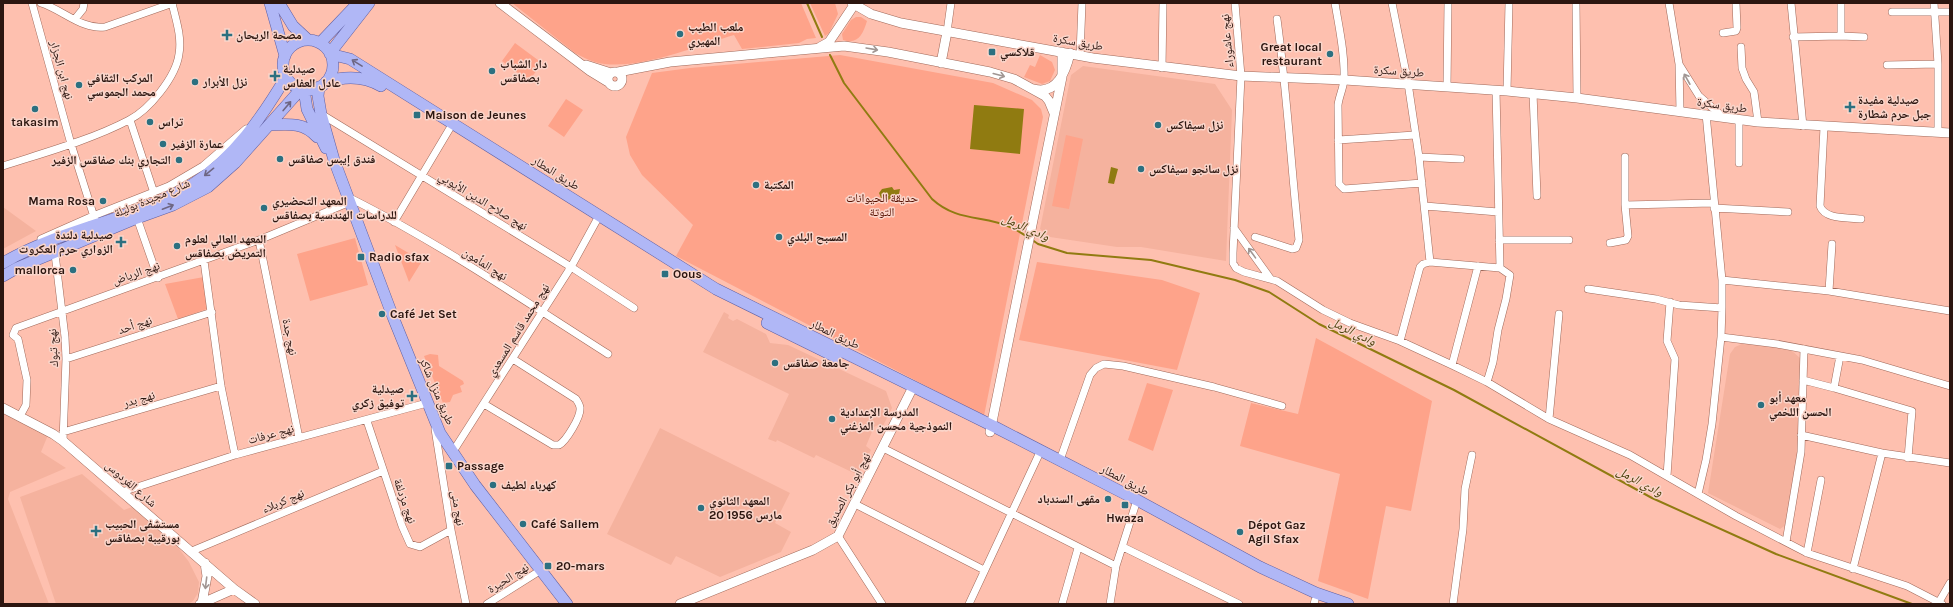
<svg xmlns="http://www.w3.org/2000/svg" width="1953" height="607" font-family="Karla,'Noto Naskh Arabic',sans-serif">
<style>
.built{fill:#f5b29e}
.green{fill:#fea38a}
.water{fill:#907b11}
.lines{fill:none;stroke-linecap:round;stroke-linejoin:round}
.stream{stroke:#907b11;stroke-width:2}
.street-casing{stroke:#a0695a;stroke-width:8}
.secondary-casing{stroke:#a0695a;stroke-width:10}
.primary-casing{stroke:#5f5fa2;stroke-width:12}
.street{stroke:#fff;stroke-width:7}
.secondary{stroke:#fff;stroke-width:9}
.primary{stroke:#b0b7f6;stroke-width:11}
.oneway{stroke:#a09693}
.oneway2{stroke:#6e6683}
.poi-dot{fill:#2c7080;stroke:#fad5ca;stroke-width:1.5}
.labels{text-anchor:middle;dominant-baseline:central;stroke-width:3;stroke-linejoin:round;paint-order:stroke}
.poi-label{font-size:12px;font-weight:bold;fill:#2c1610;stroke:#fad5ca;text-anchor:start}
.street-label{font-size:12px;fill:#2c1610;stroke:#fad5ca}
.park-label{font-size:12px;fill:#551000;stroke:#fad5ca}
.water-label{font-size:13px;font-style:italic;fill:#4c410c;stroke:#fad5ca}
</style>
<rect width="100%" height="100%" fill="#fec0af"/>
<path class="built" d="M1083,66L1215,84L1232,110L1226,261L1141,247H1117L1050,237L1040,229L1071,75Z
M3,207L36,231L3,249Z
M724,312L729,315L728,318L733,321L737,319L766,334L770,343L788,345L886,391L892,408L882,428L878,425L874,427L866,446L871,450L858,475L816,455L814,458L777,440L776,442L768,439L789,394L703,352Z
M1742,344L1766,345L1792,351L1800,358L1799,452L1787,524L1780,529L1708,493L1730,354L1735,347Z
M3,413L48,435L41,452L66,468L10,492L8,499L49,604H3Z
M660,428L790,493L775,523L791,532L781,552L720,577L676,556L671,565L607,534Z
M82,474L124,510L132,507L174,542L189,562L199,582L198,593L193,601L188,604H56L20,497Z"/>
<path class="green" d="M512,3H801L816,38L807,39L799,43L742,49L734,35C697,46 632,73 595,62C588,60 581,56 575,53Z
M810,3H835L838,14L829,33L825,36Z
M856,17H861L867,21C863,34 858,45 843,40L842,34L851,20Z
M515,43L542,63L529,81L502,61Z
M840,55L993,83L1032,100L1041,109L1043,117L984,416L676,256L693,225L642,175L630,155L626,137L652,73L690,68Z
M1040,55L1052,62L1055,70L1050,81L1042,84L1024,77L1030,65L1035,67Z
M566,99L583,110L564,137L548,126Z
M1066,135L1083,139L1069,209L1052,206Z
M355,238L368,285L310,301L297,254Z
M395,245L422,261L409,282Z
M1037,262L1162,280L1200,293L1177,370L1019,340Z
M204,277L207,309L178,319L165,284Z
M1316,338L1432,401L1411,511L1386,506L1368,599L1318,581L1340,474L1240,446L1251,403L1298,414Z
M430,354L438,355L439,366L463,381L464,384L460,386L462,392L453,395L450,402L443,403L424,356Z
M1147,383L1173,390L1153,451L1128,440Z"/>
<path class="water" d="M974,105L1024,109L1020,154L970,149Z
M1111,167L1118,169L1114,184L1108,183Z
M892,187L894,190L900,189L899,194L886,201L881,198L879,193L882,189Z"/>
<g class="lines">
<path class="stream" d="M807,3L822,37
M830,55L844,83L932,199C957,222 983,215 1010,227C1016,229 1021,233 1026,236
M1031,239L1038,244L1067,253L1151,260L1235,280L1269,292L1319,324L1454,390L1652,498L1776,554L1912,604"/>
<defs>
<path id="street" d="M32,3L71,144L95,220
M41,3C63,10 82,30 105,27L173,3
M1235,3L1241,76L1233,253V263L1236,268L1244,272L1277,281L1323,310L1350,323L1400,341L1452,365L1487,382L1549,419L1630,455L1736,516L1807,553L1907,586L1942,604
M1335,3C1339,28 1345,53 1344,78C1344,87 1339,96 1338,105L1339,184L1344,189L1422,183
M1392,3L1408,83L1419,157L1430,262
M1576,3L1577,98
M1669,3L1679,64
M1791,3L1803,126
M1934,3L1938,64V132
M1892,12H1950
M75,19L83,9L84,3
M947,32L951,3
M1723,33L1736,31L1737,28L1736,3
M1841,36L1864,37
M1793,37L1841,36V3
M1741,47L1742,68L1746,79L1754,92L1758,122
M1080,55L1082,3
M1887,65L1938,64
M1162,68L1163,3
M1447,87L1448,3
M1496,90L1500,268
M1507,91L1509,3
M1533,93L1537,196
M1680,111L1679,64L1699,96L1723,117
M321,114L571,267L634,308
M1739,119V163
M130,120L155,196
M1824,127L1820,206C1825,220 1848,217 1861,219
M1338,140L1415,135
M1419,157L1461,159
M3,166C43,153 91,140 129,120C149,110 176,77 179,54C182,37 176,20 172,3
M348,197C438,242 523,300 608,354
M1625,205L1713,203
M1425,206L1498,212
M1714,208L1788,212
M137,218L158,278
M394,222L453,123
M1234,228L1270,278
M1255,237L1292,249L1296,248L1299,240C1291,166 1287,92 1277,19
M41,239L93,216L169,186L203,166L246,129
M259,240L299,438
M1499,240H1569
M1610,243L1626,240L1628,236L1625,205V157
M55,254L65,337L66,359L63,441
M204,261L221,386L235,455
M1722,280L1829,291L1950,311
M1588,289L1656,299L1679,305L1722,308
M1829,291L1832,244
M1721,337L1777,344L1862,360L1950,386
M1400,341L1420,267L1423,264L1430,262L1500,268L1510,275L1506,299L1498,330L1493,362L1487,382
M1840,356L1834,388L1912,411L1908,458
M66,359L212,312
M1452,365L1478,266
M1803,380L1834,388
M484,404L553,445H559C566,441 581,417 580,408C580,405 578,402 576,399L513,359
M20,416L26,405L27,380L18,339L13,335L16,328L259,240L350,202
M1549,419L1559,314
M367,421L402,526L410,544L420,547L451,530
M435,429L451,530L466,604
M63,432L221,386
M1801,435L1882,453
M883,448L1116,566
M452,453L571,267L599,216
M1060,460L1090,375L1096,368L1104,364L1123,366L1214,387L1282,406
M1667,476L1675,359L1667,341L1670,302
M122,492L235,455L427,403
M1698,494L1706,460L1712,424L1721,337L1722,308V280L1706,114
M855,504L984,570
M838,536L882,604
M1786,542L1801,452L1804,349
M1123,547L1239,604
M192,551L383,471
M1807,553L1821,480
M1853,569L1882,453L1950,463
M1939,602L1950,583
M487,604L541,570
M969,604L1041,450
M1062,604L1078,548
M1110,604L1116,566L1137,500
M1314,604L1315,600
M1453,604L1463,529L1465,489L1472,455"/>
<path id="secondary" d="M500,3L590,71L608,82
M852,3L871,14L901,23L1093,58L1241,76L1345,80L1507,91L1577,98L1758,122L1950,133
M820,47L829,42L854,5
M941,63L947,32
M586,65L611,73
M608 79a7 7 0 1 1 14 0a7 7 0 1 1-14 0Z
M618,72L670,62L844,46L888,52L990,72L1014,79L1045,96L1049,101L1054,113
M1034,89C1057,95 1066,71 1070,53
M3,408L53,434L63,441L234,589L255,604
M990,432L1062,77V52
M202,603L207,576L205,563
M200,604L234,589
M680,604L813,550L838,536L913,387"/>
<path id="primary" d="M270,3L285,56
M279,3L293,26L308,40
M283 65a25 25 0 1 1 50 0a25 25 0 1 1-50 0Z
M320,43L358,3
M330,53L369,3
M330,54L350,59L716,289L991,425L1137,500L1260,567L1316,593L1348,604
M326,82C345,76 364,76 381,86
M319,87L318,96L321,114L334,160L393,317L440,433L475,485L567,604
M304,89L307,109L326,148
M270,125C288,124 304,122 317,137
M3,263C62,228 135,220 193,184C234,158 262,117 286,77
M3,276L17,268L137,218L173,205L208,187L235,163L301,89
M767,323L836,357"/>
</defs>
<use href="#street" class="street-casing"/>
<use href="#secondary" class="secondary-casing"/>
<use href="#primary" class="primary-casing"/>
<use href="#street" class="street"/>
<use href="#secondary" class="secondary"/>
<use href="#primary" class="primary"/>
</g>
<defs><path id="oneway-shaft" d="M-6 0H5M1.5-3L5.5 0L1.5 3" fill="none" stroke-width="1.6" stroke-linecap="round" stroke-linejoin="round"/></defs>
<g class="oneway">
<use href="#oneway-shaft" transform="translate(872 49) rotate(10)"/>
<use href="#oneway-shaft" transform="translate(999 75) rotate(15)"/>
<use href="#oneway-shaft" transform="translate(1687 79) rotate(-119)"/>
<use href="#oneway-shaft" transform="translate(1252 253) rotate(-126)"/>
<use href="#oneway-shaft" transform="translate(206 583) rotate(97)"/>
</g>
<g class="oneway2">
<use href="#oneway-shaft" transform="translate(357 63) rotate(-148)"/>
<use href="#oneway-shaft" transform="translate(287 106) rotate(-50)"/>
<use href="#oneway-shaft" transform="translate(209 172) rotate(141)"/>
<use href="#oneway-shaft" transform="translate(168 207) rotate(-21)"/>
</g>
<g class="poi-dot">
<circle cx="680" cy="34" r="4"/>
<path d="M225 29h4v4h4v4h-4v4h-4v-4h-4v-4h4z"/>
<rect x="988" y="48" width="8" height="8" rx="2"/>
<circle cx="1330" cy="54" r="4"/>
<circle cx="492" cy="71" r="4"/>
<path d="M273 70h4v4h4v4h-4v4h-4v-4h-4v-4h4z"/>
<circle cx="195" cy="82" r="4"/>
<circle cx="79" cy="85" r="4"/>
<path d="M1848 101h4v4h4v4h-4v4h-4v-4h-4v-4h4z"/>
<circle cx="35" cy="109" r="4"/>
<rect x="413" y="111" width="8" height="8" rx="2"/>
<circle cx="150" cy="122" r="4"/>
<circle cx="1158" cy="125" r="4"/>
<circle cx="163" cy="144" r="4"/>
<circle cx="280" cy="159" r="4"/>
<circle cx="179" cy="160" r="4"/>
<circle cx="1141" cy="169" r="4"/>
<circle cx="756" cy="185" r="4"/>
<circle cx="103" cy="201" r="4"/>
<circle cx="264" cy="208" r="4"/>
<circle cx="779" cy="237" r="4"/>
<path d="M119 236h4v4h4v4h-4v4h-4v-4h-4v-4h4z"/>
<circle cx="177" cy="246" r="4"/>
<rect x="357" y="253" width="8" height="8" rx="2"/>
<circle cx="73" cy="270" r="4"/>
<rect x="661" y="270" width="8" height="8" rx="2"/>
<circle cx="382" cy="314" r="4"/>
<circle cx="775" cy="363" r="4"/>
<path d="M410 390h4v4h4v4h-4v4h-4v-4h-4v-4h4z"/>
<circle cx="1761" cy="405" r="4"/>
<circle cx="832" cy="419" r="4"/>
<rect x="445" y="462" width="8" height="8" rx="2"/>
<circle cx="493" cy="485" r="4"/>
<circle cx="1108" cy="499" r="4"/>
<rect x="1121" y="501" width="8" height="8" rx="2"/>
<circle cx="701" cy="508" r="4"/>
<circle cx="523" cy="524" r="4"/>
<path d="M94 525h4v4h4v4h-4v4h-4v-4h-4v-4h4z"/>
<circle cx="1240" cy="532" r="4"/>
<rect x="544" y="562" width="8" height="8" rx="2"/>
</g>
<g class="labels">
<g class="poi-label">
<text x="688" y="27">ملعب الطيب<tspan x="688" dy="14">المهيري</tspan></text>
<text x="236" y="35">مصحة الريحان</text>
<text x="1322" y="47" text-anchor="end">Great local<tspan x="1322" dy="14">restaurant</tspan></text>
<text x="1000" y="52">قلاكسي</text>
<text x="500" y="64">دار الشباب<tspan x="500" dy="14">بصفاقس</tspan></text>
<text x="283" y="69">صيدلية<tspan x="283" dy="14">عادل العفاس</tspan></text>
<text x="87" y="78">المركب الثقافي<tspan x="87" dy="14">محمد الجموسي</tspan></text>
<text x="203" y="82">نزل الأبرار</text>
<text x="1858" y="100">صيدلية مفيدة<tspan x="1858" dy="14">جبل حرم شطارة</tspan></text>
<text x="425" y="115">Maison de Jeunes</text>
<text x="35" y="122" text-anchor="middle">takasim</text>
<text x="158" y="122">تراس</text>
<text x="1166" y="125">نزل سيفاكس</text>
<text x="171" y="144">عمارة الزفير</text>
<text x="288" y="159">فندق إيبس صفاقس</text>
<text x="171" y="160" text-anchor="end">التجاري بنك صفاقس الزفير</text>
<text x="1149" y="169">نزل سانجو سيفاكس</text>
<text x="764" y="185">المكتبة</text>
<text x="95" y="201" text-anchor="end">Mama Rosa</text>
<text x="272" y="201">المعهد التحضيري<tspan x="272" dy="14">للدراسات الهندسية بصفاقس</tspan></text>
<text x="113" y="235" text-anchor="end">صيدلية دلندة<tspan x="113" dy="14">الزواري حرم العكروت</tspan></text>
<text x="787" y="237">المسبح البلدي</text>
<text x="185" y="239">المعهد العالي لعلوم<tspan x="185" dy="14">التمريض بصفاقس</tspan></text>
<text x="369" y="257">Radio sfax</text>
<text x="65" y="270" text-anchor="end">mallorca</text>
<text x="673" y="274">Oous</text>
<text x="390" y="314">Café Jet Set</text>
<text x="783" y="363">جامعة صفاقس</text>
<text x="404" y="389" text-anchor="end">صيدلية<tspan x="404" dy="14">توفيق زكري</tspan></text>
<text x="1769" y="398">معهد أبو<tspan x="1769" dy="14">الحسن اللخمي</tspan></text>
<text x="840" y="412">المدرسة الإعدادية<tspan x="840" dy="14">النموذجية محسن المزغني</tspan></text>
<text x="457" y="466">Passage</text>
<text x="501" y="485">كهرباء لطيف</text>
<text x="1100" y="499" text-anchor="end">مقهى السندباد</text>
<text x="709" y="501">المعهد الثانوي<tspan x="709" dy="14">20 مارس 1956</tspan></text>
<text x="1125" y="518" text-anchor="middle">Hwaza</text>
<text x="105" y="524">مستشفى الحبيب<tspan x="105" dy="14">بورقيبة بصفاقس</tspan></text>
<text x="531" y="524">Café Sallem</text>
<text x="1248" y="525">Dépot Gaz<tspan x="1248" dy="14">Agil Sfax</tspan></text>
<text x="556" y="566">20-mars</text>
</g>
<g class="street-label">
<text transform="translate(1227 41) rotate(-95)">نهج عاشوراء</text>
<text transform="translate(1078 42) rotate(10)">طريق سكرة</text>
<text transform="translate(62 70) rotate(75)">نهج ابن الجزار</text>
<text transform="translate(1399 71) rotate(4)">طريق سكرة</text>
<text transform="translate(1722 105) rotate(8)">طريق سكرة</text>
<text transform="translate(556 173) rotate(32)">طريق المطار</text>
<text transform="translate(152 198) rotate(-23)">شارع مجيدة بوليلة</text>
<text transform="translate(483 201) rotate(31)">نهج صلاح الدين الأيوبي</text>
<text transform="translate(485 264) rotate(32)">نهج المأمون</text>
<text transform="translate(136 273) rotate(-19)">نهج الرياض</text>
<text transform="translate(135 325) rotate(-18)">نهج أحد</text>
<text transform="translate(518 330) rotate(-58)">نهج محمد قاسم المسعدي</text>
<text transform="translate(835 334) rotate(26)">طريق المطار</text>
<text transform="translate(290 337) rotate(79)">نهج جدة</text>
<text transform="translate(53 348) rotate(-93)">نهج تبوك</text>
<text transform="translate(437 391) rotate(67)">طريق منزل شاكر</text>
<text transform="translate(139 399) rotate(-16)">نهج بدر</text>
<text transform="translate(271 434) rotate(-15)">نهج عرفات</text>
<text transform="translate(1125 480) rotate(28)">طريق المطار</text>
<text transform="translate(131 484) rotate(41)">شارع الفردوس</text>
<text transform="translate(848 490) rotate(-62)">نهج أبو بكر الصديق</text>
<text transform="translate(283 501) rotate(-23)">نهج كربلاء</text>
<text transform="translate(405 501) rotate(71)">نهج مزدلفة</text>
<text transform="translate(458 508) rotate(81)">نهج منى</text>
<text transform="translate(508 578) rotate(-32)">نهج الحيرة</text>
</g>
<g class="park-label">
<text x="882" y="198">حديقة الحيوانات<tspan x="882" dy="14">التوتة</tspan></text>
</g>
<g class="water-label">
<text transform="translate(1026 227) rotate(24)">وادي الرمل</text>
<text transform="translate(1353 331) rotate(26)">وادي الرمل</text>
<text transform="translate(1640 481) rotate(28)">وادي الرمل</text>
</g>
</g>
<rect width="1953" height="607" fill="none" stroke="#2c1610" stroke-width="8"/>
</svg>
